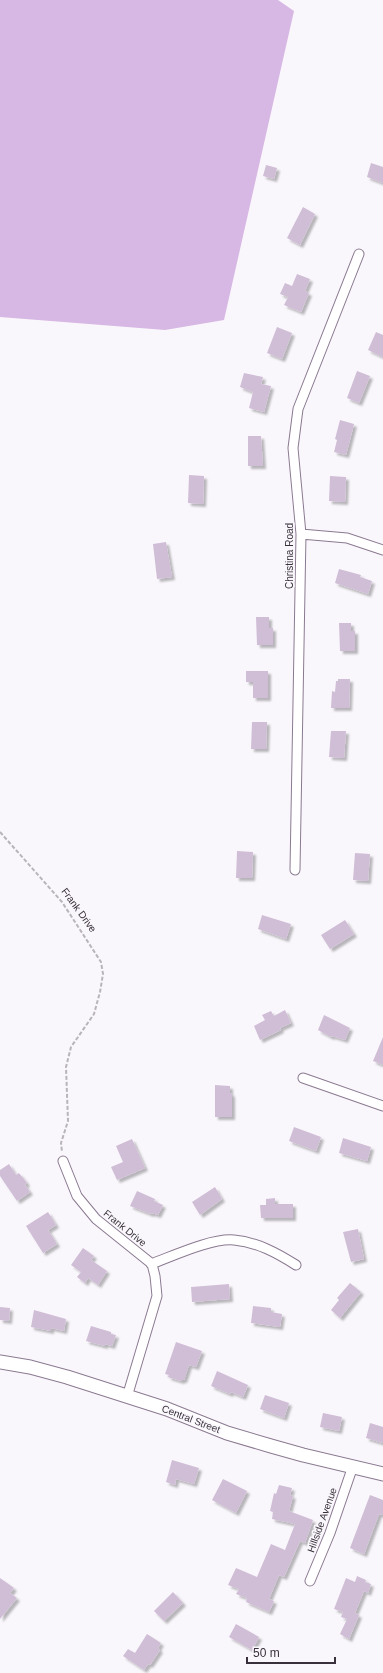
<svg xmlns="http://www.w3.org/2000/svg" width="383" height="1673" font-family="Arial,sans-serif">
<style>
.green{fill:#d7b7e3}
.building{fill:#d0bed7;filter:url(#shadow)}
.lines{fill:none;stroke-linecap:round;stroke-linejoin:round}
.street-casing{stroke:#8a7a91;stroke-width:11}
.secondary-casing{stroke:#8a7a91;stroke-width:15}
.path{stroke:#b8b4ba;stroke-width:2;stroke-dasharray:4 2;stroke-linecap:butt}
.street{stroke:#fff;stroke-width:9}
.secondary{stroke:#fff;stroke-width:13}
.labels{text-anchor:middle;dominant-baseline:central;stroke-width:3.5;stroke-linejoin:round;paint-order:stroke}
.street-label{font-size:10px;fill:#38313b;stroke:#faf7fc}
</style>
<defs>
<filter id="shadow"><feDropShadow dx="3" dy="3" stdDeviation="1" flood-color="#0004"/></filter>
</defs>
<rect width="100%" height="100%" fill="#faf7fc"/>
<path class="green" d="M0,0H278L294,11L224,320L165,330L0,317Z"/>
<path class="building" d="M371,163L383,167V183L367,177Z
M266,165L277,168L274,179L263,176Z
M303,207L315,214L300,245L287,238Z
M297,274L310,279L305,291L309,293L301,312L284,305L288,297L280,294L285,283L292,286Z
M277,327L292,333L282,359L267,353Z
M376,332L383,335V357L368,350Z
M357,371L370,376L359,403L347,398Z
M244,373L263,377L261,384L271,386L264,412L249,408L253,392L240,387Z
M340,420L354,424L346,455L334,452L337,440L335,439Z
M248,436H261L263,466H248Z
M189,475L204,476L203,504L188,503Z
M330,476L346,477L345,502L329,501Z
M166,542L172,577L157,579L153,544Z
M339,569L361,575L360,577L372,581L368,594L335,583Z
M256,617H269V628H273V645H257Z
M339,623H351V631H355V651H340Z
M246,671H268V698H253V682H246Z
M338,679H350L349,708H331L332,691L335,692L336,681H338Z
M252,722H267L266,749H251Z
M331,731H346L344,758L329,757Z
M237,851L253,852L252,878H236Z
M355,853L370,854L368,881L353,880Z
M262,915L291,924L286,939L258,929Z
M345,920L354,934L330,949L321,935Z
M285,1010L291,1023L280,1028L281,1030L260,1040L254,1026L265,1020L262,1015L271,1011L274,1016Z
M324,1015L350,1028L345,1040L332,1036L331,1037L318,1030Z
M383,1037V1065L373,1061Z
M215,1085L230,1086V1093L232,1094V1117H215Z
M294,1127L321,1137L316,1151L289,1141Z
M343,1138L371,1147L367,1161L339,1153Z
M132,1139L145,1168L117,1180L111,1167L123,1162L116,1146Z
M9,1164L16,1175L19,1173L27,1183L25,1185L30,1192L17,1201L0,1176V1170Z
M215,1187L222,1199L200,1215L192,1202Z
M137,1191L155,1199L154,1201L163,1205L158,1215L152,1213L151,1214L130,1206Z
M275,1198V1204H293V1218H261L260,1205H266V1199Z
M48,1212L56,1225L48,1230L57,1244L43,1253L26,1226Z
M358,1229L364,1259L351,1262L343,1232Z
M83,1248L94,1256L91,1260L107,1271L98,1285L88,1278L85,1283L77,1277L81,1272L71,1265Z
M350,1283L361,1292L340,1318L331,1310L339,1300L337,1298Z
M229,1284L230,1299L192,1302L191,1287Z
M253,1306L271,1308V1312L282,1314L280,1327L251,1323Z
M0,1307L10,1308L9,1321L0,1320Z
M34,1310L66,1319L64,1331L51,1328V1331L31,1327Z
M91,1326L111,1332V1334L116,1335L112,1346L105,1344V1346L86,1341Z
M176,1342L202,1351L196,1367L189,1365L184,1380H182L181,1381L168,1377L169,1375L165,1374Z
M217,1371L248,1385L243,1397L231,1392L230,1394L211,1386Z
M265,1395L289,1403L284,1418L260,1409Z
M323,1413L342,1417L339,1431L320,1427Z
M370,1423L383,1427V1443L366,1438Z
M172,1460L199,1468L194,1484L176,1479L175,1485L166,1482Z
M223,1479L247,1491L236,1513L212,1500Z
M279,1485L292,1488L290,1495L293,1496L289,1511L313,1520L305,1543L300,1541L284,1577L279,1575L269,1599L274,1601L269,1612L246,1602L247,1598L236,1594L239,1589L228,1585L236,1568L257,1577L271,1544L285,1550L295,1524L272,1519L273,1512L270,1511L274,1493L276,1494Z
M370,1495L383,1500V1515L379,1514L364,1554L350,1548Z
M357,1576L366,1580L365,1582L371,1584L368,1593L364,1591L355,1613L359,1615L349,1639L340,1634L347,1619L341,1617L343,1612L334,1609L346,1578L355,1582Z
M0,1578L14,1588L10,1593L17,1598L0,1619Z
M173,1592L183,1603L164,1621L154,1611Z
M236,1624L259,1637L252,1650L229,1637Z
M147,1634L161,1643L158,1648L160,1650L150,1665L148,1664L144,1670L123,1656L128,1649L135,1653Z"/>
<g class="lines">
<defs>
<path id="street" d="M301,534L347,538L383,550
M295,870L301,534L293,448L298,409L359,254
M303,1078L383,1106
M63,1161L77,1196L96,1219L152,1264L155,1276L157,1296L127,1397
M151,1264C173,1256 211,1238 234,1240C257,1242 277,1253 296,1265
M310,1581L330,1533L353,1466"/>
<path id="secondary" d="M0,1362L30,1367L67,1377L167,1409L227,1433L271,1446L303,1455L383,1474"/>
</defs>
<use href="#street" class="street-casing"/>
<use href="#secondary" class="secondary-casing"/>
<path class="path" d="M0,832L62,902L101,962L103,974L100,992L94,1014L71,1047L66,1067L68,1121L61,1143L62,1152"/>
<use href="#street" class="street"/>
<use href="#secondary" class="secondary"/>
</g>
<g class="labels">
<g class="street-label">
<text transform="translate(289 556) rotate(-90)">Christina Road</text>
<text transform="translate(79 910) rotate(54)">Frank Drive</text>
<text transform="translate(125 1228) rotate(39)">Frank Drive</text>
<text transform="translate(191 1419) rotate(21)">Central Street</text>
<text transform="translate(322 1520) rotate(-70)">Hillside Avenue</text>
</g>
</g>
<path d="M247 1657v6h88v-6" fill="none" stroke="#38313b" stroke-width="2"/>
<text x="253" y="1657" font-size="12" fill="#38313b" stroke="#faf7fc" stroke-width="3" paint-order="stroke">50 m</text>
</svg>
